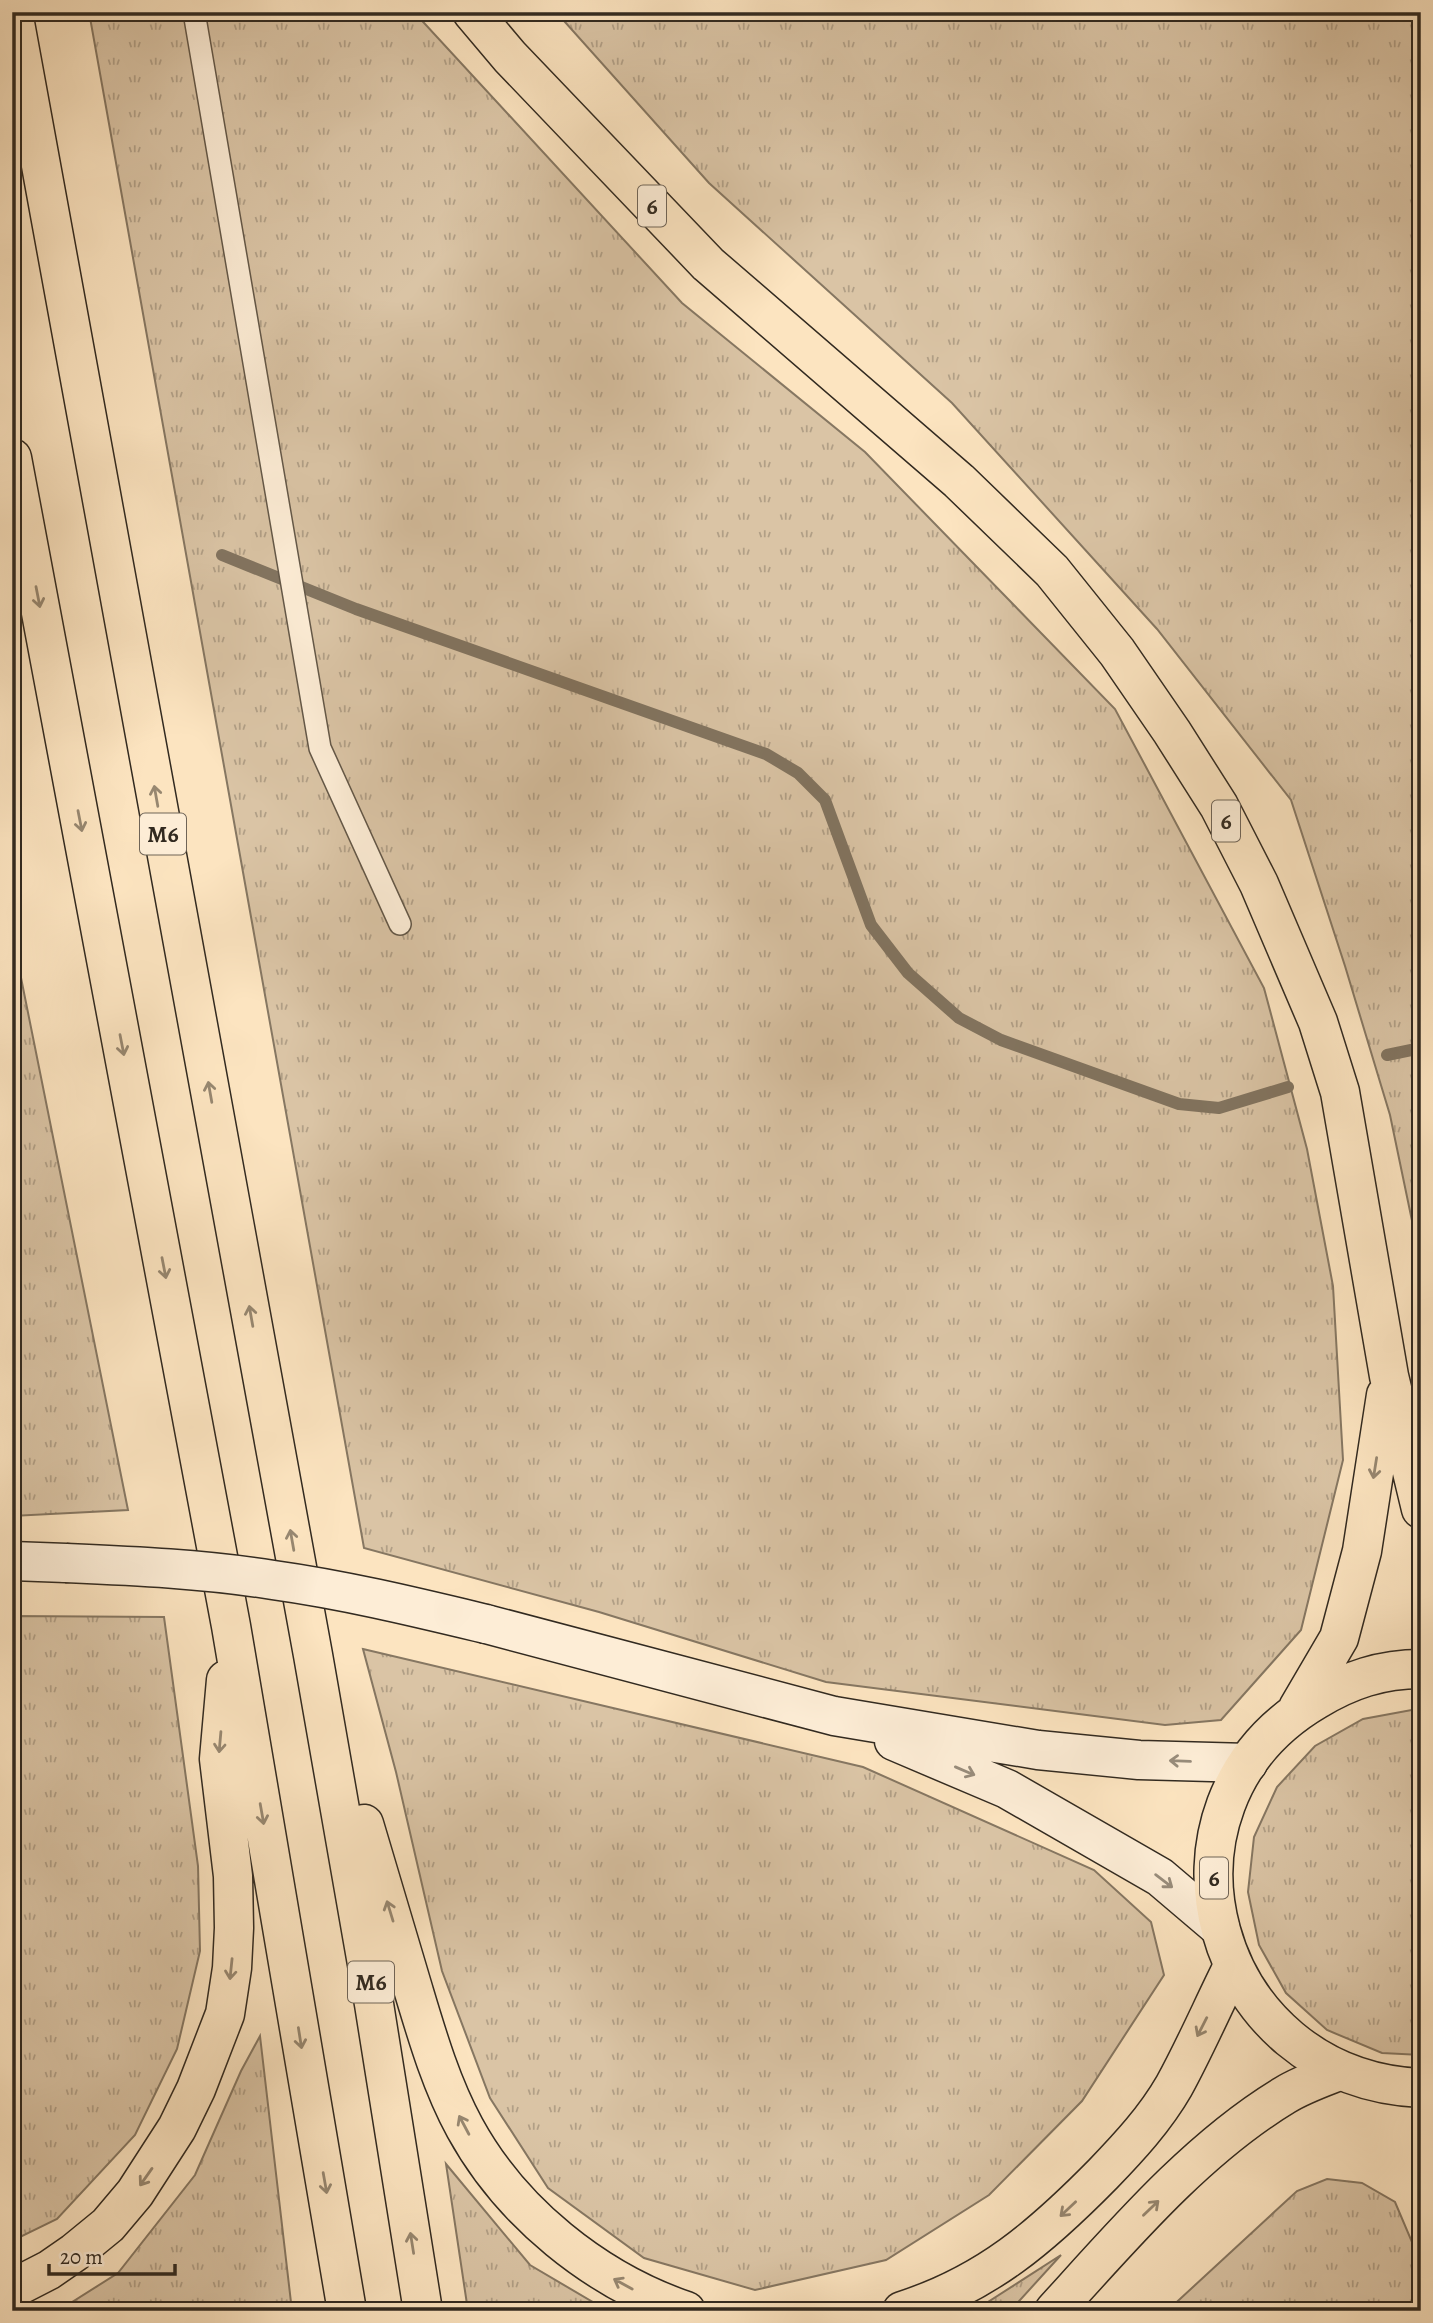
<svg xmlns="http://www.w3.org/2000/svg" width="1433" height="2323" font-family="Alegreya,serif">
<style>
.grass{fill:url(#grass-tufts);stroke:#867762;stroke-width:2}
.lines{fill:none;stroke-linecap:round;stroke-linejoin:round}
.stream{stroke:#827460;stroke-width:12}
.lane-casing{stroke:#645848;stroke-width:24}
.secondary-casing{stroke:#322a20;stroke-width:41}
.primary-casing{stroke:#322a20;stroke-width:41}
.highway-casing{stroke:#322a20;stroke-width:41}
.lane{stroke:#fdedd6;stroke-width:21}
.secondary{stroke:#fdedd6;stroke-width:38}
.primary{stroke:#fce4c0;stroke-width:38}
.highway{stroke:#fce4c0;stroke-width:38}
.secondary-bridge-casing{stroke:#322a20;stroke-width:41;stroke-linecap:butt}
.secondary-bridge{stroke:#fdedd6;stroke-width:38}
.oneway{stroke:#978770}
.oneway2{stroke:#988c7b}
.labels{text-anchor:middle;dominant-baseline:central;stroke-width:5;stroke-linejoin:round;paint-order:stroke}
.shield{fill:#fdedd6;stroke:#6f6457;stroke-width:2}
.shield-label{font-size:24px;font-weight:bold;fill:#322a20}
</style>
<defs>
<pattern id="grass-tufts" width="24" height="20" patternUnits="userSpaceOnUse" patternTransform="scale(1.75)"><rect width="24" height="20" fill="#dac4a5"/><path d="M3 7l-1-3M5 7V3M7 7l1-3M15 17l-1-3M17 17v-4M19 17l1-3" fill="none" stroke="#b19f86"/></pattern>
</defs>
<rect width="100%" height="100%" fill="#fce4c0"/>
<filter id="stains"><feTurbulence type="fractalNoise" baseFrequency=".00286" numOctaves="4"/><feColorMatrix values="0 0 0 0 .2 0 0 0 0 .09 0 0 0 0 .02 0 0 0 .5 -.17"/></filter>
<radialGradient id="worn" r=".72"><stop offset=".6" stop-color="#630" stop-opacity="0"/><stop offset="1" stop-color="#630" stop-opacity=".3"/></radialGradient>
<path class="grass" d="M89,12H414L682,303L865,452L1115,709L1264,988L1307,1149L1333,1286L1343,1460L1301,1630L1221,1720L1165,1725L826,1682L599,1612L364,1548Z
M556,12H1421V1264L1390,1115L1345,966L1291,800L1157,629L952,403L709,183Z
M12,933L128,1510L12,1516Z
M12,1616L164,1617L198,1866L200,1951L177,2049L135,2135L57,2219L12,2241Z
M363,1649L863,1767L1094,1870L1151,1922L1164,1975L1082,2101L989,2195L886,2260L755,2290L644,2258L548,2188L490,2098L442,1971L396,1772Z
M1417,1709L1421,1710V2055L1382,2053L1327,2030L1286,1993L1259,1945L1248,1892L1254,1837L1277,1787L1315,1746L1363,1719Z
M260,2036L292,2311H58L118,2273L195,2175L241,2071Z
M446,2164L530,2265L608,2311H468Z
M1327,2179L1362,2183L1395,2202L1412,2242L1421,2276V2311H1167L1297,2191Z
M1061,2255L1010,2311H974Z"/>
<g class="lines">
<path class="stream" d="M222,555L356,609L766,754L798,773L825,800L871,925L908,973L959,1018L1001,1040L1179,1104L1219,1108L1288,1087
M1387,1055L1421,1048"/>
<defs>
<path id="lane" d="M194,12L320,748L400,924"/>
<path id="secondary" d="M12,1561L66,1563
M486,1624L834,1716L1038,1750L1139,1760L1248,1763
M894,1741L1007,1789L1160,1877L1220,1928"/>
<path id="primary" d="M472,12L510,57L708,264L959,481L1052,571L1117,652L1172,732L1219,806L1259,884L1318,1022L1340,1092L1389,1376L1421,1509
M1421,1669C1381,1669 1349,1680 1316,1700C1134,1807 1210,2079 1421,2088
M1298,1708L1339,1638L1362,1551L1386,1395"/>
<path id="highway" d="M13,12L313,1655L374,2004L423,2311
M12,458L231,1626L347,2311
M364,1824C380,1877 396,1930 411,1982C426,2032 440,2082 465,2128C511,2212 595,2280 686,2311
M12,2289L49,2270L75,2252L108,2225L135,2193L177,2128L196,2089L225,2014L232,1968L234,1928L233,1876L219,1759L226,1680
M902,2311C987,2284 1042,2236 1103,2174C1129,2147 1155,2119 1174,2086C1195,2048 1213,2006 1233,1966
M1054,2311C1123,2235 1197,2148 1285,2095C1301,2085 1321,2078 1339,2071"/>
</defs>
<use href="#lane" class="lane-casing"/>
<use href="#secondary" class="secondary-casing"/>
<use href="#primary" class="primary-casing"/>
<use href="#highway" class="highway-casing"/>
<use href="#lane" class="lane"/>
<use href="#secondary" class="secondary"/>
<use href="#primary" class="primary"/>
<use href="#highway" class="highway"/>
<defs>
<path id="secondary-bridge" d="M66,1563C135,1566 204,1569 273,1580C345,1590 415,1607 486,1624"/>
</defs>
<use href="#secondary-bridge" class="secondary-bridge-casing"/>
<use href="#secondary-bridge" class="secondary-bridge"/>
</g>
<defs><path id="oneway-shaft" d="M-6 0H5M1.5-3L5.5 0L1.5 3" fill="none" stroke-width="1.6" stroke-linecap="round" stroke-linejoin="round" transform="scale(1.75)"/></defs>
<g class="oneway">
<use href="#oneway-shaft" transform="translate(38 597) rotate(79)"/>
<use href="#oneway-shaft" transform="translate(156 796) rotate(-100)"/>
<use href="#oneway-shaft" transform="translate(80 821) rotate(79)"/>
<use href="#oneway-shaft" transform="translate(122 1045) rotate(79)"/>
<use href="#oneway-shaft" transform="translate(210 1092) rotate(-100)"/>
<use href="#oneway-shaft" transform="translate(164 1268) rotate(79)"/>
<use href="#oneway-shaft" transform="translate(251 1316) rotate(-100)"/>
<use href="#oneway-shaft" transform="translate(1375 1468) rotate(99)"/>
<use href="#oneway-shaft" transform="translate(292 1540) rotate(-100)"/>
<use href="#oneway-shaft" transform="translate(220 1742) rotate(95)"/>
<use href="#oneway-shaft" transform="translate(262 1814) rotate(80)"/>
<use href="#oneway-shaft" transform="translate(390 1911) rotate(-107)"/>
<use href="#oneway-shaft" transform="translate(231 1969) rotate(96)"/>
<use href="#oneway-shaft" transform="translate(1202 2027) rotate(117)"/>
<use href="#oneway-shaft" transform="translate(300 2038) rotate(81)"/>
<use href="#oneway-shaft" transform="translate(464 2125) rotate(-118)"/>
<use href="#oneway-shaft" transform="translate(146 2177) rotate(125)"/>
<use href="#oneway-shaft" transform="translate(325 2183) rotate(80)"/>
<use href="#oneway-shaft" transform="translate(1151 2208) rotate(-44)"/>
<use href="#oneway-shaft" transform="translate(1068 2209) rotate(137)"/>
<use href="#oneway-shaft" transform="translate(412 2243) rotate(-99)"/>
<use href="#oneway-shaft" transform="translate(623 2284) rotate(-151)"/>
</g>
<g class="oneway2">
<use href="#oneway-shaft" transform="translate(1180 1761) rotate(-178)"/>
<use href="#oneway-shaft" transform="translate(965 1771) rotate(23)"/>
<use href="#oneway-shaft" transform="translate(1164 1881) rotate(37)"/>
</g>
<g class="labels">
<g class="shield">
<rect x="638" y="185.5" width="28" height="41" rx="5"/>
<rect x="1212" y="800.5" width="28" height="41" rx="5"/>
<rect x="140" y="813.5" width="46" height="41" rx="5"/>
<rect x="1200" y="1857.5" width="28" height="41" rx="5"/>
<rect x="348" y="1961.5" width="46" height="41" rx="5"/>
</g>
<g class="shield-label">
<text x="652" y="206">6</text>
<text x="1226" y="821">6</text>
<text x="163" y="834">M6</text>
<text x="1214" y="1878">6</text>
<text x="371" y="1982">M6</text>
</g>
</g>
<rect width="1433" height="2323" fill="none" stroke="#fce4c0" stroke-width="42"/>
<rect x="14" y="14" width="1405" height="2295" fill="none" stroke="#322a20" stroke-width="3.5"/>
<rect x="21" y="21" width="1391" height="2281" fill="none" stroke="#322a20" stroke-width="2"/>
<path d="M49 2264v10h126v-10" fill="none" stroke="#322a20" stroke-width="3.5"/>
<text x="60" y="2264" font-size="21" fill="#322a20" stroke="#fdedd6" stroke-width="5" paint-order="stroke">20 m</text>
<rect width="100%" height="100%" filter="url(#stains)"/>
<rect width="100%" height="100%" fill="url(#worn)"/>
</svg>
